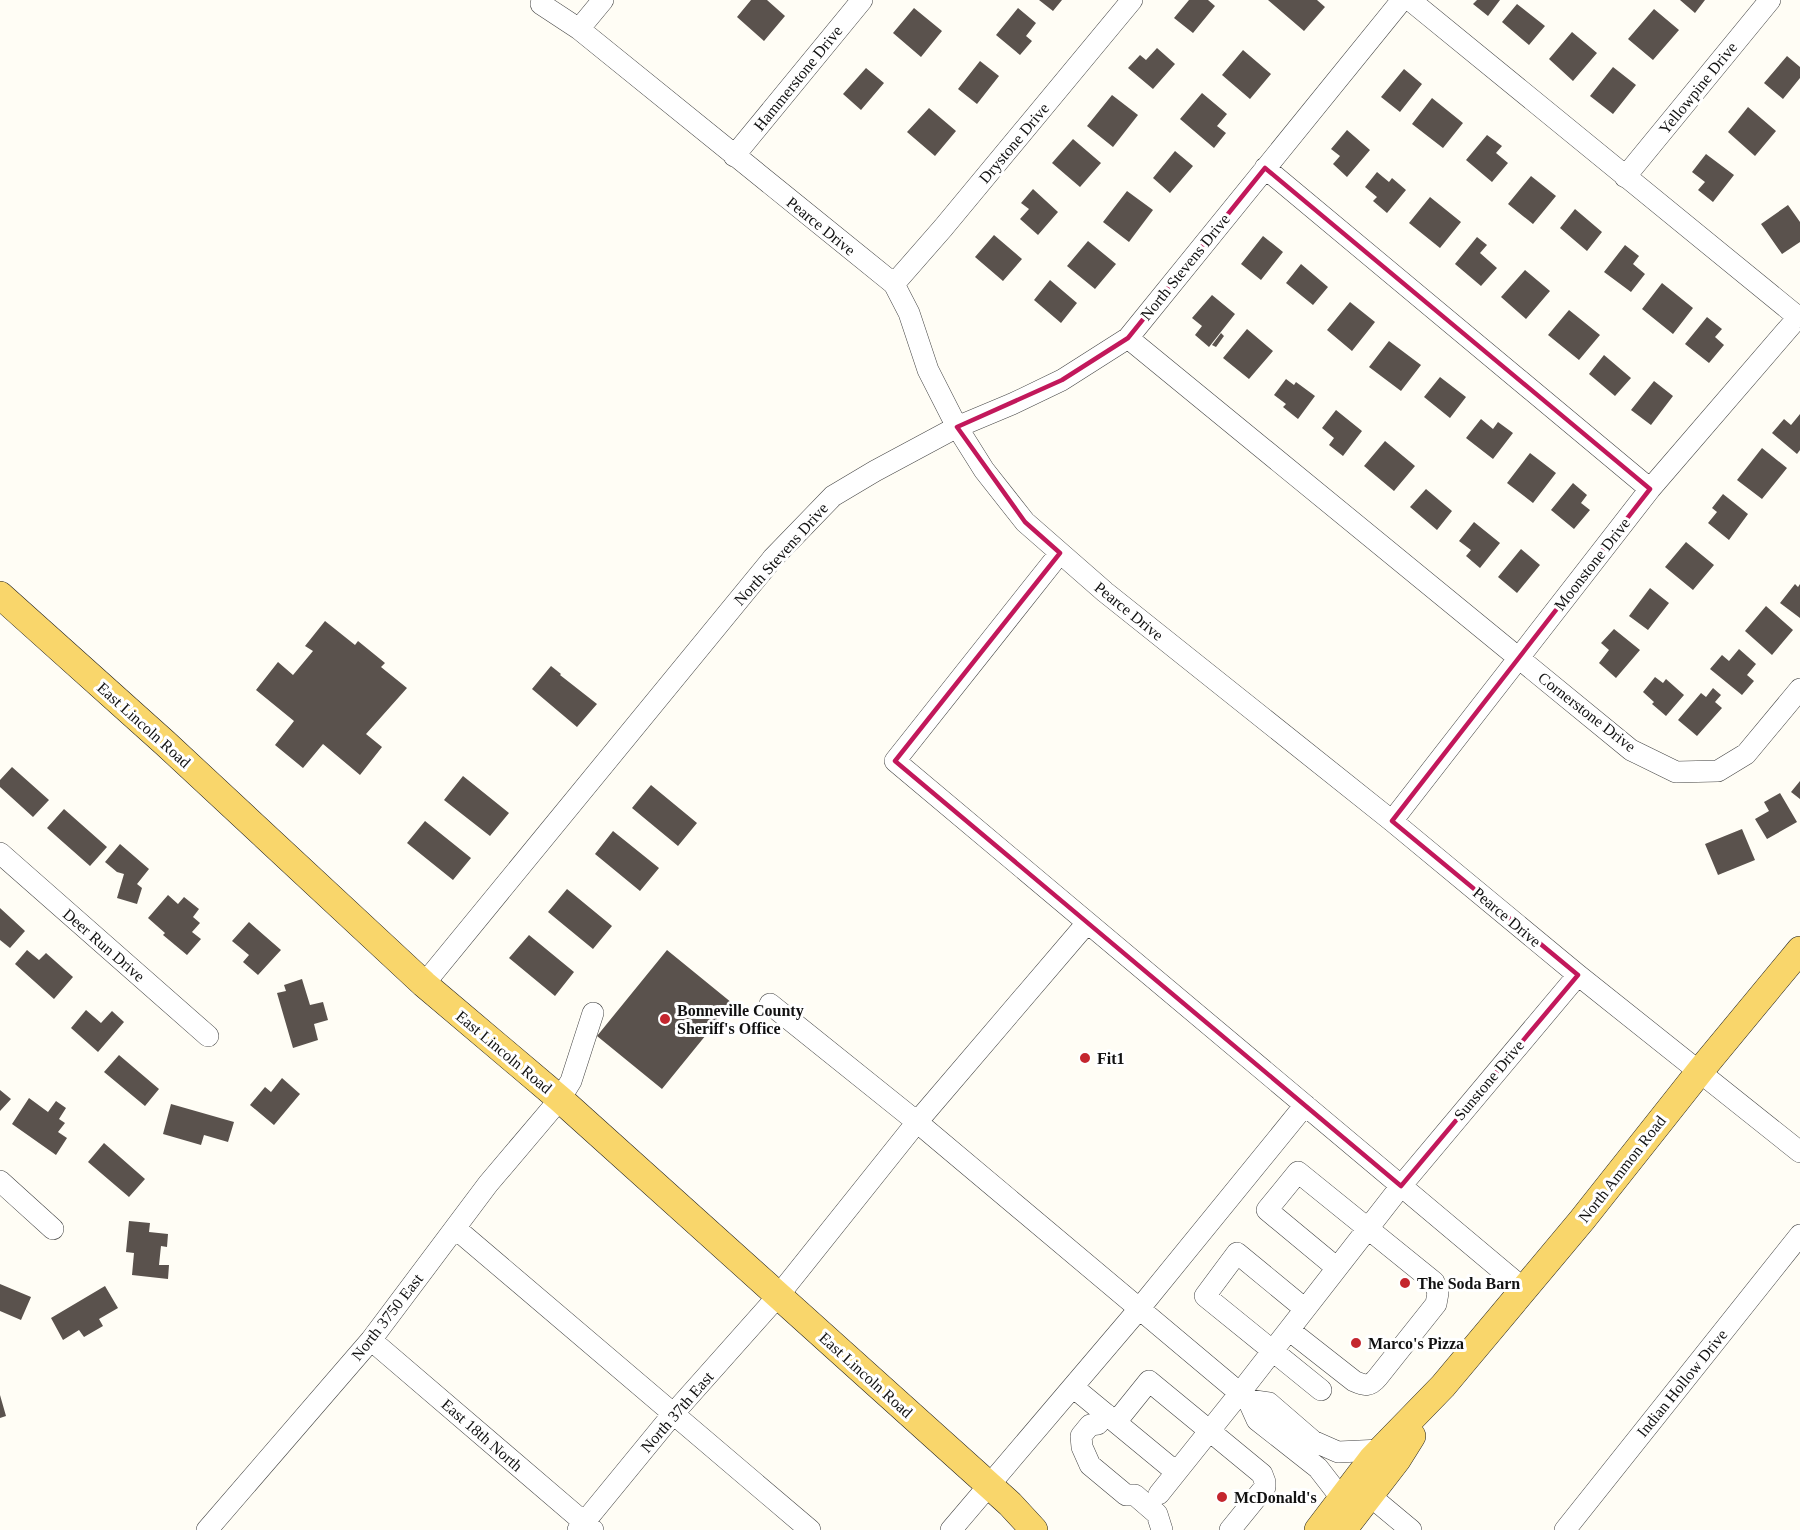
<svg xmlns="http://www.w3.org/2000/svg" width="1800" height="1530" font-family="Georgia,serif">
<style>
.building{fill:#5a524d}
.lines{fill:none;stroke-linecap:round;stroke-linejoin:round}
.minor-casing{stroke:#444;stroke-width:22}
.major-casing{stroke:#222;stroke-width:28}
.minor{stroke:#fff;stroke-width:21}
.major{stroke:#f9d66b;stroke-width:27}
.marked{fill:none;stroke:#c2185b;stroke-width:4.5;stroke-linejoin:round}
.poi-dot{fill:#c4262e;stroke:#fff;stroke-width:2}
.labels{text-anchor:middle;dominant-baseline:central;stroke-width:6;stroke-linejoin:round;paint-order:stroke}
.street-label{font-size:16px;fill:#111;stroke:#fff}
.poi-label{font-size:16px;font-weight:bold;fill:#111;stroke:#fff;text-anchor:start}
</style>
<rect width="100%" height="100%" fill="#fffdf5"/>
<path class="building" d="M751,0H767L785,16L764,41L737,17Z
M1039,0H1062L1053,11Z
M1189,0H1208L1215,6L1193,33L1174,18Z
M1268,0H1317L1325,7L1304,31Z
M1477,0H1500L1488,16L1473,4Z
M1680,0H1705L1695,13Z
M1517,4L1545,26L1529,45L1502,22Z
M914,8L942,31L921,57L893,33Z
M1018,8L1036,23L1026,36L1032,41L1020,55L996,35Z
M1654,9L1679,30L1653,60L1628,39Z
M1572,32L1597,53L1573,81L1549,59Z
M1157,48L1175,64L1153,89L1128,68L1140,55L1146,60Z
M1243,50L1271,74L1250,99L1222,75Z
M1787,56L1800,67V78L1783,99L1764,83Z
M980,61L999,76L977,104L958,89Z
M1613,67L1636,85L1613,114L1590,96Z
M866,68L884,83L861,110L843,94Z
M1404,69L1422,84L1400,112L1381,97Z
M1202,93L1227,114L1217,126L1226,133L1214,148L1180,119Z
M1112,95L1138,115L1113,147L1087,126Z
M1432,98L1463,123L1443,148L1412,124Z
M1748,107L1776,131L1755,156L1728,132Z
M929,108L956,131L935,156L907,132Z
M1347,130L1370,150L1347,177L1333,164L1340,156L1331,149Z
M1487,135L1502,146L1496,153L1508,163L1492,182L1466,160Z
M1073,139L1101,163L1080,187L1052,163Z
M1175,151L1193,166L1170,193L1153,178Z
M1706,154L1734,175L1713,202L1698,190L1705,182L1692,172Z
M1377,172L1389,182L1392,178L1406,190L1387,213L1373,201L1377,197L1365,187Z
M1531,176L1556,196L1533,224L1508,204Z
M1033,189L1058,212L1038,235L1020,219L1029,209L1021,203Z
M1127,191L1153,210L1129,242L1103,222Z
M1430,197L1461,222L1440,248L1409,223Z
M1788,205L1800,222V242L1782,254L1761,224Z
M1575,209L1602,232L1587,251L1560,228Z
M994,235L1022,259L1003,281L975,257Z
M1263,236L1283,252L1261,280L1241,264Z
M1477,237L1487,245L1480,253L1497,268L1481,286L1455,264Z
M1088,241L1116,264L1095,289L1067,266Z
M1625,245L1639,256L1633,264L1645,274L1631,292L1604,272Z
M1301,264L1328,287L1313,305L1286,283Z
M1525,270L1550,291L1526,319L1501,297Z
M1050,280L1077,303L1061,323L1034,300Z
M1662,283L1693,308L1673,334L1642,309Z
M1212,295L1235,314L1209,347L1195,335L1202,326L1192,318Z
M1350,302L1375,322L1352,351L1327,330Z
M1569,310L1600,335L1579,360L1548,335Z
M1707,317L1722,329L1715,337L1724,345L1709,363L1685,344Z
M1247,329L1273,351L1249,379L1223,358Z
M1221,333L1224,336L1216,347L1212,345Z
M1389,341L1421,365L1401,391L1369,367Z
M1604,355L1631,378L1615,396L1589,374Z
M1440,377L1466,397L1450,418L1424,397Z
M1286,379L1294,385L1296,382L1315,396L1298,419L1283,407L1286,404L1274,395Z
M1654,381L1673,396L1651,425L1631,410Z
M1336,410L1362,431L1343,456L1329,445L1334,438L1322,428Z
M1800,414V450L1797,454L1772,433L1784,419L1791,425Z
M1481,419L1493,429L1498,422L1513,433L1493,459L1466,438Z
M1385,441L1415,466L1394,491L1364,466Z
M1762,448L1787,468L1762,499L1737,480Z
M1530,453L1556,473L1533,503L1507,483Z
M1573,483L1587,495L1581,503L1590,510L1574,529L1551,510Z
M1426,489L1452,511L1437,530L1410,507Z
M1723,494L1748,514L1729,540L1708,523L1717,512L1712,508Z
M1474,522L1500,543L1480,568L1466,556L1471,550L1459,541Z
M1686,542L1714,565L1693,590L1665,567Z
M1521,549L1540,565L1517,593L1498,577Z
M1795,584L1798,587L1800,584V618L1780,603Z
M1650,588L1669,603L1648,630L1629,616Z
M1766,606L1793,630L1772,655L1745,631Z
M325,621L355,645L358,641L385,663L381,667L407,688L366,734L382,747L360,775L323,744L303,768L275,745L294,721L256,690L278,662L293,675L313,651L305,646Z
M1614,629L1640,650L1616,678L1599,663L1609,650L1601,643Z
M1739,649L1756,664L1747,675L1754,681L1742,695L1710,669L1722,655L1729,661Z
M551,666L561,674L560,675L597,704L577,727L532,689Z
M1655,677L1663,683L1666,679L1684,695L1666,716L1652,704L1654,702L1643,692Z
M1713,688L1721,695L1715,702L1722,708L1697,736L1678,720L1701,693L1706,697Z
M12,767L49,800L33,817L0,787V780Z
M463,776L509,813L490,836L444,800Z
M1800,781V799L1791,792Z
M651,785L697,823L678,846L632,808Z
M1780,793L1797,822L1767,839L1755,819L1769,811L1764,802Z
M64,809L107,847L90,866L47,828Z
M425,821L471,858L453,880L407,843Z
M1742,829L1755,860L1718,875L1705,844Z
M613,831L659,868L640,891L595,854Z
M120,844L149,869L137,884L142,888L137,904L117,898L124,874L117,872L105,862Z
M567,889L612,926L593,949L548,912Z
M168,895L178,904L184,897L199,909L193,917L200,923L192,932L201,939L187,955L163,935L165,933L148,918Z
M0,908L25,931L10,948L0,940Z
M249,922L281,950L258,975L243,962L249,955L232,941Z
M529,935L574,972L555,996L509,958Z
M27,950L39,960L46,953L73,977L54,999L15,964Z
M667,950L732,1003L662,1089L597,1036Z
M302,979L310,1005L323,1002L328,1020L314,1024L318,1040L293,1048L277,993L286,991L284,985Z
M86,1010L101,1023L112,1011L124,1022L98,1052L71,1028Z
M119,1055L159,1089L145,1106L104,1072Z
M282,1078L300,1094L274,1125L250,1105L265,1087L271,1092Z
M0,1090L11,1099L0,1111Z
M29,1098L48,1112L56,1101L66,1108L59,1119L65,1123L58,1132L67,1138L56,1155L12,1124Z
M171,1104L234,1122L228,1142L204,1135L201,1145L163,1134Z
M104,1143L145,1179L129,1197L88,1162Z
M129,1221L150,1223L149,1232L168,1234L167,1247L161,1246L159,1265H169L168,1279L132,1275L134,1253L126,1252Z
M0,1284L31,1297L21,1320L0,1311Z
M105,1286L118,1308L99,1319L103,1326L84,1337L79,1330L63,1340L51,1318Z
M0,1395L6,1416L0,1418Z"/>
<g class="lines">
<defs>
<path id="minor" d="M1410,0L1798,317
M541,4L579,29L894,284L909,313L928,370L957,427L984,470L1025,522L1105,592L1392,821L1578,975L1800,1152
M579,29L603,0
M734,156L862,0
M1265,168L1650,489
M1625,177L1770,0
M894,284L943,228L1132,0
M1128,338L1631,750L1676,772L1718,771L1746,754L1800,689
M1060,553L895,761L1524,1289
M1392,821L1650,489L1800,315
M0,853L208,1036
M1087,923L917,1122L1248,1400L1257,1420L1318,1468L1342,1499
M424,984L773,558L833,496L875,471L957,427L1012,404L1062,380L1128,338L1402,0
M0,1181L53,1229
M455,1228L810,1530
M1305,1309L1237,1253L1205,1296L1321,1390
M1289,1330L1354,1381C1365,1386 1370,1387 1378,1377L1436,1304L1438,1293L1434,1282L1298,1172L1267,1210L1337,1268
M371,1340L593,1530
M1073,1387L1176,1472
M1248,1400L1269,1403L1313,1441L1338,1452L1381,1450
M1106,1414L1098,1424L1090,1425L1081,1436L1082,1447L1090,1465L1126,1495H1135L1157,1514L1162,1530
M1116,1422L1149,1381L1262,1474L1265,1482V1487L1230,1530
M1159,1494L1239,1394L1401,1186L1578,975
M1369,1495L1411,1530
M207,1530L371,1340L488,1184L560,1099L571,1081L593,1013
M578,1530L673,1414L778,1296L917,1122L770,1004
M951,1530L1139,1309L1305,1105
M1565,1530L1800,1235"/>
<path id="major" d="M0,595L165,743L424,984L560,1099L1010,1504L1034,1530
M1318,1530L1372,1459L1443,1386L1582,1220L1700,1071L1800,950
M1343,1530L1397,1460L1412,1436"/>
</defs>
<use href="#minor" class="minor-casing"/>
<use href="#major" class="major-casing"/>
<use href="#minor" class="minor"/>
<use href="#major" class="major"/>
</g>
<path class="marked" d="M1265,168L1650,489L1392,821L1578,975L1401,1186L895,761L1060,553L1025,522L957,427L1062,380L1128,338Z"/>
<g class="poi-dot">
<circle cx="665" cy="1019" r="6"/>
<circle cx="1085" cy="1058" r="6"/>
<circle cx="1405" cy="1283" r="6"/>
<circle cx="1356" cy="1343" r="6"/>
<circle cx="1222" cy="1497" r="6"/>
</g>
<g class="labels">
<g class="street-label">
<text transform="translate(798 78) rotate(-51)">Hammerstone Drive</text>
<text transform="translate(1698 88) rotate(-51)">Yellowpine Drive</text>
<text transform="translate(1014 143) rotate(-50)">Drystone Drive</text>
<text transform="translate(821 226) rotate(39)">Pearce Drive</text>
<text transform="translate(1185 267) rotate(-51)">North Stevens Drive</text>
<text transform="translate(781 554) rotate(-48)">North Stevens Drive</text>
<text transform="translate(1592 564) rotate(-52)">Moonstone Drive</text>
<text transform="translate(1129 611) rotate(39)">Pearce Drive</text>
<text transform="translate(1587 712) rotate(38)">Cornerstone Drive</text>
<text transform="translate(144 725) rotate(42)">East Lincoln Road</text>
<text transform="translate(1507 917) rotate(40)">Pearce Drive</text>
<text transform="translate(104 945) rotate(41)">Deer Run Drive</text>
<text transform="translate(504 1052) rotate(40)">East Lincoln Road</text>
<text transform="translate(1489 1080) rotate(-50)">Sunstone Drive</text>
<text transform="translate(1622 1169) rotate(-52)">North Ammon Road</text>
<text transform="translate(387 1317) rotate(-52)">North 3750 East</text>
<text transform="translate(866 1375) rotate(42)">East Lincoln Road</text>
<text transform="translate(1682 1383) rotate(-51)">Indian Hollow Drive</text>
<text transform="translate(677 1412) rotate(-49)">North 37th East</text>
<text transform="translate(482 1435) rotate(41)">East 18th North</text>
</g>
<g class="poi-label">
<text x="677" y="1010">Bonneville County<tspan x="677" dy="18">Sheriff's Office</tspan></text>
<text x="1097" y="1058">Fit1</text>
<text x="1417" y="1283">The Soda Barn</text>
<text x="1368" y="1343">Marco's Pizza</text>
<text x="1234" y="1497">McDonald's</text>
</g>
</g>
</svg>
